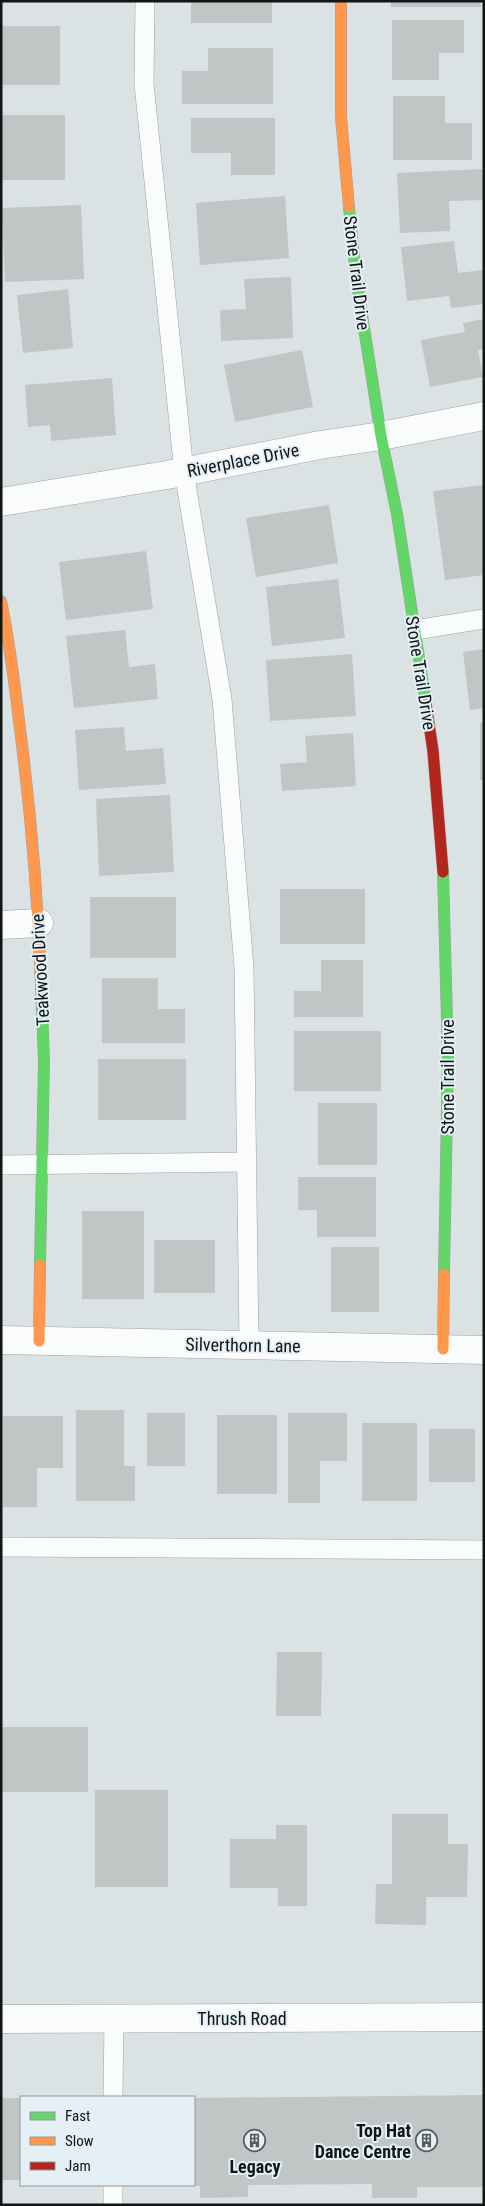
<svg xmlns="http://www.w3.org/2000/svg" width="485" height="2206" font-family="'Roboto Condensed',sans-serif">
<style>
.building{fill:#c0c5c6}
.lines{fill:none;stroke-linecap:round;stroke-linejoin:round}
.lane-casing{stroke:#9ca2a3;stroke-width:20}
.street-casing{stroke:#9ca2a3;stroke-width:29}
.fast-casing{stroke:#9ca2a3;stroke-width:12}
.slow-casing{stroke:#9ca2a3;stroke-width:12}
.jam-casing{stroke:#9ca2a3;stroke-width:12}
.lane{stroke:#fafbfb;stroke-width:19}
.street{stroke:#fafbfb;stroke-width:28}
.fast{stroke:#63d668;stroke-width:11}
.slow{stroke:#ff974d;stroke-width:11}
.jam{stroke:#b3261e;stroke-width:11}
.labels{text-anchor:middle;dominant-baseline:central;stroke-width:4;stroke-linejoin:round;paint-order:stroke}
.street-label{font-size:18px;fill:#101516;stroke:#e4f0f6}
.poi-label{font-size:18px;font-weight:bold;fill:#101516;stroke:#e4f0f6;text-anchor:end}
</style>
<rect width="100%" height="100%" fill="#dbe2e4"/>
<path class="building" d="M191,1H272V23H191Z
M391,1H481V7H391Z
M392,20H464V53H439V80H392Z
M1,26H60V85H1Z
M208,48H273V104H182V71H208Z
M393,96H445V123H472V160H393Z
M1,115H65V180H1Z
M191,118H275V175H231V153H191Z
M482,169L484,200L449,201L450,231L400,233L397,173Z
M285,196L289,258L200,265L196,203Z
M81,205L84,279L5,282L2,208Z
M454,241L458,273L484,270V304L451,308L449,296L407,301L401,247Z
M291,277L293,338L221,341L220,310L246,309L244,279Z
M68,289L73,348L23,353L17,295Z
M484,319V348L478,350L483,377L430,387L421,340L465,332L463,323Z
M302,350L313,407L235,422L224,365Z
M112,378L116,435L51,441L50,425L28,427L25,385Z
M484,485V575L445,580L433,491Z
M329,505L338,563L256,577L246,518Z
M146,551L153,609L66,620L59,562Z
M338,579L345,638L272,646L266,587Z
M125,630L129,667L155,664L158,699L74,708L66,636Z
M484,649V708L470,710L463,652Z
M352,654L356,716L270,721L266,660Z
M480,723H484V780H480Z
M124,727L126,751L163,748L166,784L79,790L75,730Z
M353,733L356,786L282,791L280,764L307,762L305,736Z
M170,795L174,872L99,876L96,799Z
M280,889H365V944H280Z
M90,897H176V958H90Z
M321,960H363V1017H294V991H321Z
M102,978H158V1009H185V1043H102Z
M294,1031H381V1091H294Z
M98,1059H186V1120H98Z
M318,1103H377V1165H318Z
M298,1177H376V1237H317V1210H298Z
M82,1211H144V1299H82Z
M154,1240H215V1293H154Z
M331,1247H379V1312H331Z
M76,1410H124V1466H135V1501H76Z
M147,1413H185V1466H147Z
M288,1413H347V1461H320V1503H288Z
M217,1415H277V1494H217Z
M3,1416H63V1468H37V1507H3Z
M362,1423H417V1501H362Z
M429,1429H475V1482H429Z
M277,1652H322L321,1716H276Z
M1,1727H88V1792H1Z
M95,1790H168V1887H95Z
M392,1814H448V1844H468L467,1897H426V1925L375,1924L376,1884H392Z
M276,1825H307V1906H278V1888H230V1839H276Z
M484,2095V2187H417V2198H372V2184L248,2185V2197L200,2198V2186H194V2098Z
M1,2098H21V2180H1Z"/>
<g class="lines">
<defs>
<path id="lane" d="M145,1L144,84L184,472L222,699L244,968L249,1345
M415,630L484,619
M1,1165L247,1162
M1,1547L484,1550
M113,2097L114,2018
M113,2205V2185"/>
<path id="street" d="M1,502L167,475L320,445L381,436L484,416
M1,925L39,923
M1,1340L484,1350
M1,2019L484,2017"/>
<path id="fast" d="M349,207L356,277L381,436L397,514L426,704
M443,872L448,1056L444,1274
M40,1265L44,1061L41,985"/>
<path id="slow" d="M341,1V117L349,207
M1,601C10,644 15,686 20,729C31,814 38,899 41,985
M39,1341L40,1265
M443,1349L444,1274"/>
<path id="jam" d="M426,704L433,751L443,872"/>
</defs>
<use href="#lane" class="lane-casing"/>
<use href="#street" class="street-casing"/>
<use href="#fast" class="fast-casing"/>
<use href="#slow" class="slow-casing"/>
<use href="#jam" class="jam-casing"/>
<use href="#lane" class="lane"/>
<use href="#street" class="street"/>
<use href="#fast" class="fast"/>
<use href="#slow" class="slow"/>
<use href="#jam" class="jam"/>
</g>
<defs>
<symbol id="building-ring" viewBox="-11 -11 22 22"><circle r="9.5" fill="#e4f0f6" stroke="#575d5e" stroke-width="1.5"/><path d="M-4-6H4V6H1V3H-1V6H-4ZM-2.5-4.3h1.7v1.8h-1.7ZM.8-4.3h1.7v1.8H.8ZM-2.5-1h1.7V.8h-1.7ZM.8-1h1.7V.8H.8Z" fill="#575d5e"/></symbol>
</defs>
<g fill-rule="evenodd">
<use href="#building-ring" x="414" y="2128" width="25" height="25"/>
<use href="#building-ring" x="242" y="2128" width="25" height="25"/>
</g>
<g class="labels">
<g class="street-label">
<text transform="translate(357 273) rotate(83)">Stone Trail Drive</text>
<text transform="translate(243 460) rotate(-11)">Riverplace Drive</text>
<text transform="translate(421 673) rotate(81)">Stone Trail Drive</text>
<text transform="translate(40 970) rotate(-93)">Teakwood Drive</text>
<text transform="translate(447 1077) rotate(-90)">Stone Trail Drive</text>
<text transform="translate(243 1345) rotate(1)">Silverthorn Lane</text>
<text x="242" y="2018">Thrush Road</text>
</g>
<g class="poi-label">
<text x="411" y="2130">Top Hat<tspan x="411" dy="21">Dance Centre</tspan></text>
<text x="255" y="2166" text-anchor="middle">Legacy</text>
</g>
</g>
<rect width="485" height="2206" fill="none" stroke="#101516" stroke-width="5"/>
<rect x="20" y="2096" width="175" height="90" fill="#e4f0f6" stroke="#8f989c"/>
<rect x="30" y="2112" width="25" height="8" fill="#63d668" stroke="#8f989c"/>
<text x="65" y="2121" font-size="15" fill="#101516">Fast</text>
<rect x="30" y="2137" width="25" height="8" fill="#ff974d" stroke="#8f989c"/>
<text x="65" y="2146" font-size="15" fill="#101516">Slow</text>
<rect x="30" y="2162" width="25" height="8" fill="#b3261e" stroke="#8f989c"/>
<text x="65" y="2171" font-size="15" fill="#101516">Jam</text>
</svg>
